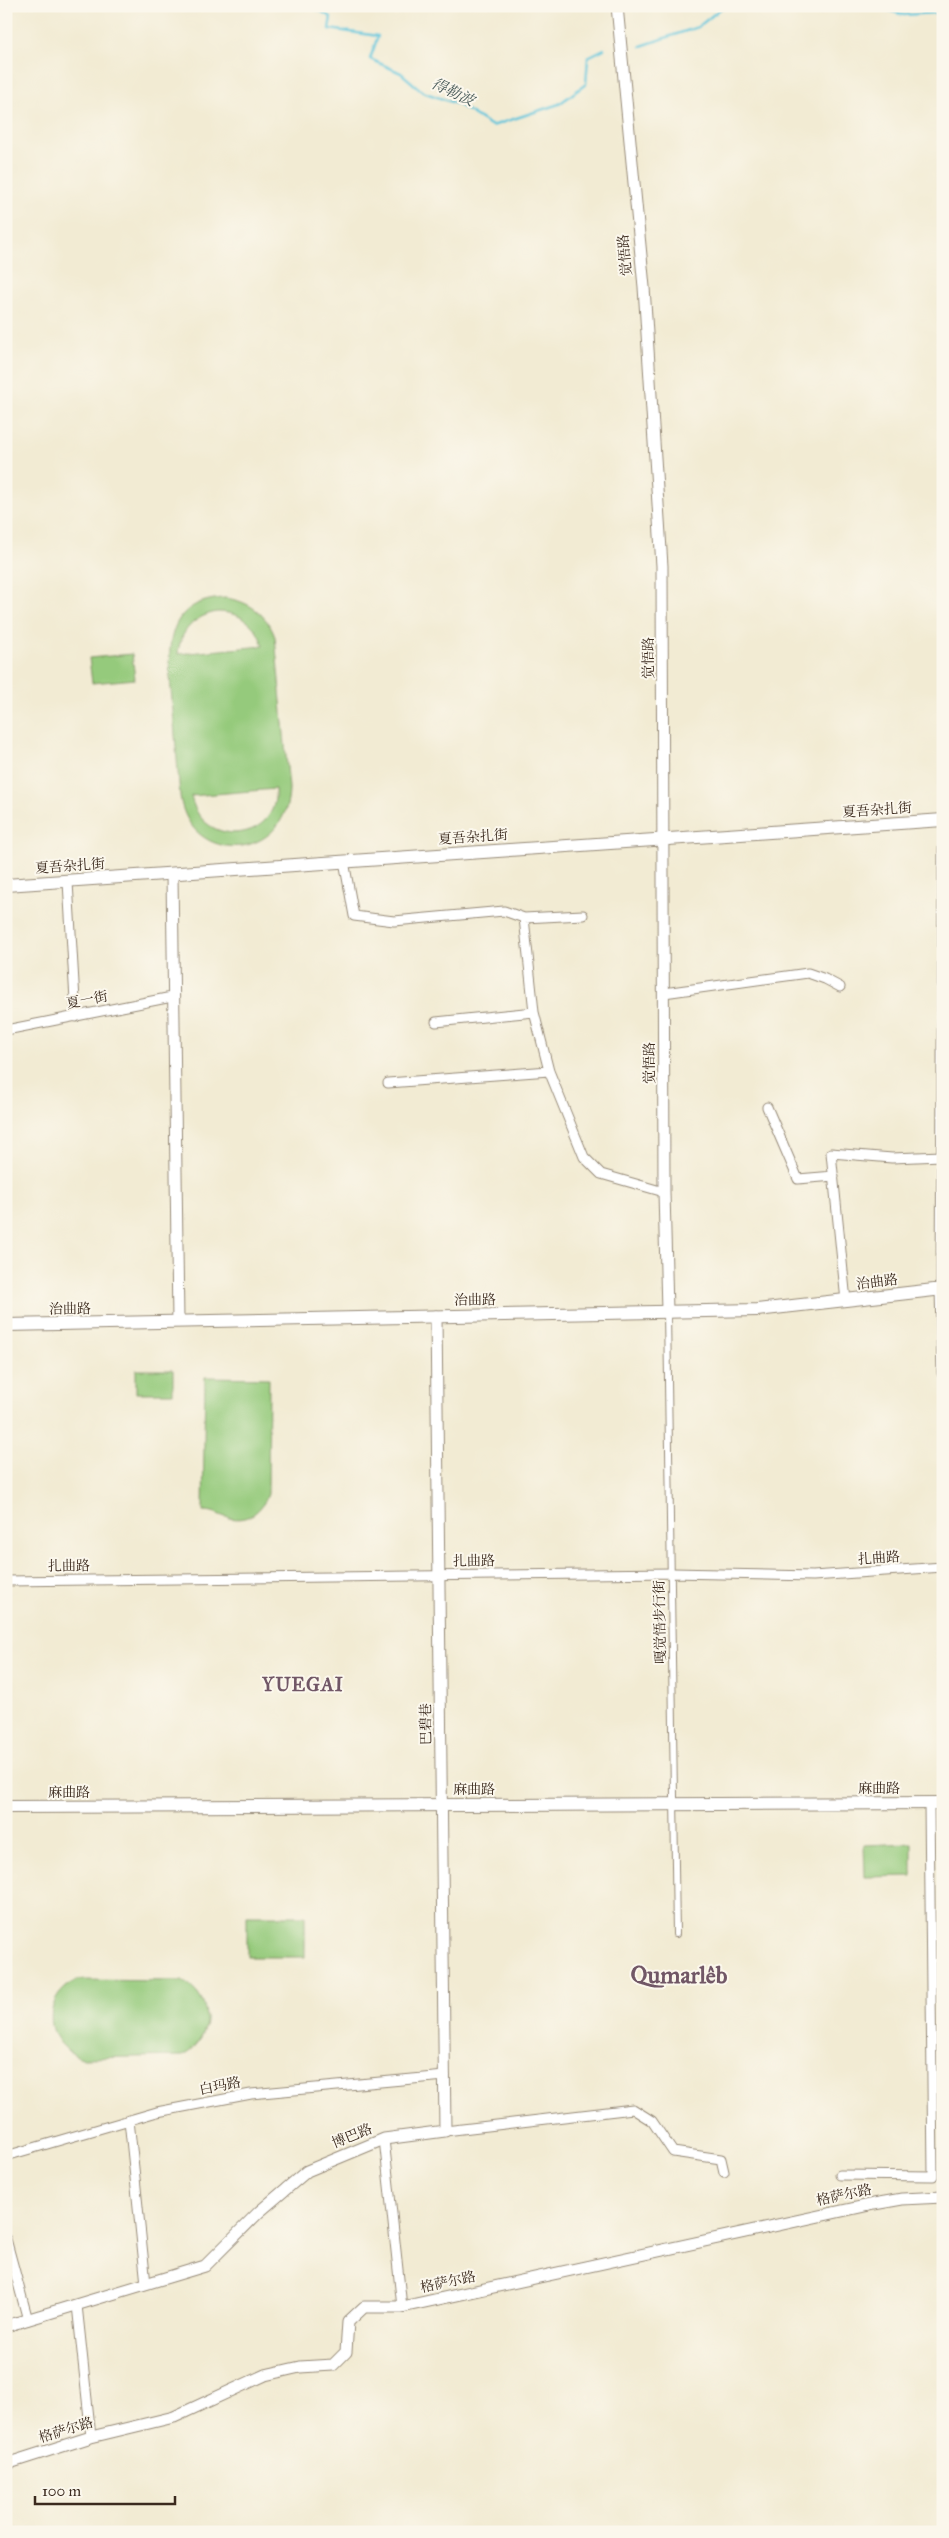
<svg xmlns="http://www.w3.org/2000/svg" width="949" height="2538" font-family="'IM FELL Great Primer','Noto Serif SC',serif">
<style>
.green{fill:#95ca7b;stroke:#687a4c;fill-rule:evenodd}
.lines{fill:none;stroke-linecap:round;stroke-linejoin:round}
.stream{stroke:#5ec5db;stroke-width:2.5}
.pedestrian-casing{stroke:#968a78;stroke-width:8}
.minor-casing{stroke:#968a78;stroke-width:11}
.tertiary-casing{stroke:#968a78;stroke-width:13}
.secondary-casing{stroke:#968a78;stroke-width:14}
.pedestrian{stroke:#fff;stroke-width:6}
.minor{stroke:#fff;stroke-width:9}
.tertiary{stroke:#fff;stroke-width:11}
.secondary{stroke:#fff;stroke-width:12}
.labels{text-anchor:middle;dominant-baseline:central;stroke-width:4;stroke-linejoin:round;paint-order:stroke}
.street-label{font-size:14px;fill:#3b2a1e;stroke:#fbf7ec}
.water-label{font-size:15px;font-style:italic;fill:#465857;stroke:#fbf7ec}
.district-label{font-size:19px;font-weight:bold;letter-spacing:1px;fill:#715766;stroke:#fbf7ec}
.town-label{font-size:24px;font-weight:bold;fill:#715766;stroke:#fbf7ec}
</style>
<rect width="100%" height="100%" fill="#fbf7ec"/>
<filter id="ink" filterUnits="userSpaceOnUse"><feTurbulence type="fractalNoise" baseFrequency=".02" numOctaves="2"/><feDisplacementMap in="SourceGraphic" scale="10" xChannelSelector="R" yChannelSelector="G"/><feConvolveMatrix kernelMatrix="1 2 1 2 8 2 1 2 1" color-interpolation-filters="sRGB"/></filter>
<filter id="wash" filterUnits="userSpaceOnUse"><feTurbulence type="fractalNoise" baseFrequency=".0096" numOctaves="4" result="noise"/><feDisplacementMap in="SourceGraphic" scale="20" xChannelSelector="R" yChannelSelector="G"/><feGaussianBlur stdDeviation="1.12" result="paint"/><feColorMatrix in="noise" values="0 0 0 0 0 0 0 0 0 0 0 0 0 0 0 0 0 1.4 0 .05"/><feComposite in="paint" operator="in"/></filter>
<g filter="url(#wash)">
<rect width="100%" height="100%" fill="#f2ebd3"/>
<path class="green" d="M225,598C249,601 267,614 275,637L289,788C289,861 190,868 180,796C178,768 175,739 173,711C169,663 156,601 225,598ZM217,612C240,612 257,624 263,646L178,654C180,631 194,616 217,612ZM275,789C280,841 202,851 191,796Z
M132,654L135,679L92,683L89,658Z
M136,1370H173V1393H136Z
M205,1377L269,1378L268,1494C262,1511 248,1522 230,1518C218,1516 217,1511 203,1511Z
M912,1843V1876L865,1877L864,1845Z
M247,1916H305V1957H247Z
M77,1980L182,1981C214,1998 214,2038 183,2056L82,2058C44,2044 40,1998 77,1980Z"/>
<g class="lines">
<path class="stream" d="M311,6L331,17L329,29L378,36L370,59L401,73L423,92L457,104L492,126L559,104L586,84L588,57L604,49
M874,6L904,15L933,13L943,15
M641,46L698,27L724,6"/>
</g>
</g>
<g filter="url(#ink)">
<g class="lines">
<defs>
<path id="pedestrian" d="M667,1311L676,1934"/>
<path id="minor" d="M344,861L354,916L394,921L504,911L524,918L534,1012L549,1071L584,1157L601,1174L664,1192
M68,882L76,1017
M524,918L583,915
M664,993L808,973L825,979L840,987
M436,1022L534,1012
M6,1030L172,997
M388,1083L549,1071
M767,1107L798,1179L834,1176
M941,1289L943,848
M846,1301L831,1153L892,1158L942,1156
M6,1581L672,1573L813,1576L943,1567
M129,2120L146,2284
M445,2131L633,2109L652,2121L673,2152L721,2159L724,2172
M384,2139L402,2307
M6,2156L157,2112L251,2094L445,2076
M840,2175L933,2176L929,1803
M6,2239L28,2320
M77,2305L91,2437"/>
<path id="tertiary" d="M617,6L644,287L662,566L664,1192L667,1311
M172,875L178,1321
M941,1289L943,1373
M6,2326L205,2266L259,2212L307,2171L384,2139L445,2131L436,1316
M6,2464L91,2437L174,2417L265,2375L300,2367L333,2365L346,2352L348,2322L364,2307H402L874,2204L902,2199L943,2197"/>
<path id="secondary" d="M6,885L943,820
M6,1325L757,1310L943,1289
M6,1807L943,1803"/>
</defs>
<use href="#pedestrian" class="pedestrian-casing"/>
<use href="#minor" class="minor-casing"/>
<use href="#tertiary" class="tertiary-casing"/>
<use href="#secondary" class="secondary-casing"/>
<use href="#pedestrian" class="pedestrian"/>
<use href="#minor" class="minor"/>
<use href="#tertiary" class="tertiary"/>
<use href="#secondary" class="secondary"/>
</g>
</g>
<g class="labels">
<g class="street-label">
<text transform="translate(625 255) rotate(-95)">觉悟路</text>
<text transform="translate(648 658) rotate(-90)">觉悟路</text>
<text transform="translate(877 810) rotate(-4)">夏吾杂扎街</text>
<text transform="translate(473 837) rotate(-4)">夏吾杂扎街</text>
<text transform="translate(70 866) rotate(-4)">夏吾杂扎街</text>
<text transform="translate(87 1000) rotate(-11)">夏一街</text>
<text transform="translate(649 1063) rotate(-90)">觉悟路</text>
<text transform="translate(877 1282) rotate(-7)">治曲路</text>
<text transform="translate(475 1300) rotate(-1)">治曲路</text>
<text transform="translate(70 1309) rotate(-1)">治曲路</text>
<text transform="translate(879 1558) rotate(-4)">扎曲路</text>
<text transform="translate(474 1561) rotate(-1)">扎曲路</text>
<text transform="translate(69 1566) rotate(-1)">扎曲路</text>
<text transform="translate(660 1622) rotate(-91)">嘎觉悟步行街</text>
<text transform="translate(426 1724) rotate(-91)">巴碧巷</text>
<text x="879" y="1788">麻曲路</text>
<text x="474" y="1789">麻曲路</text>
<text x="69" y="1792">麻曲路</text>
<text transform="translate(220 2086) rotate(-11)">白玛路</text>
<text transform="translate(352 2136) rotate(-22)">博巴路</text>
<text transform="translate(844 2195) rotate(-12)">格萨尔路</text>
<text transform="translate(448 2282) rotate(-12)">格萨尔路</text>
<text transform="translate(66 2430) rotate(-17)">格萨尔路</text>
</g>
<g class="water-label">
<text transform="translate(453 92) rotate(25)">得勒波</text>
</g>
<g class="district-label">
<text x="303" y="1684">YUEGAI</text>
</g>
<g class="town-label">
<text x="679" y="1975">Qumarlêb</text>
</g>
</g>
<rect width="949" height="2538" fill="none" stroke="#fbf7ec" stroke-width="25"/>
<path d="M35 2496v8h140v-8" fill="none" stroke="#3b2a1e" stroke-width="2.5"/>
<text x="42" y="2496" font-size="15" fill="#3b2a1e" stroke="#fbf7ec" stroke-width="4" paint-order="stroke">100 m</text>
</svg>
